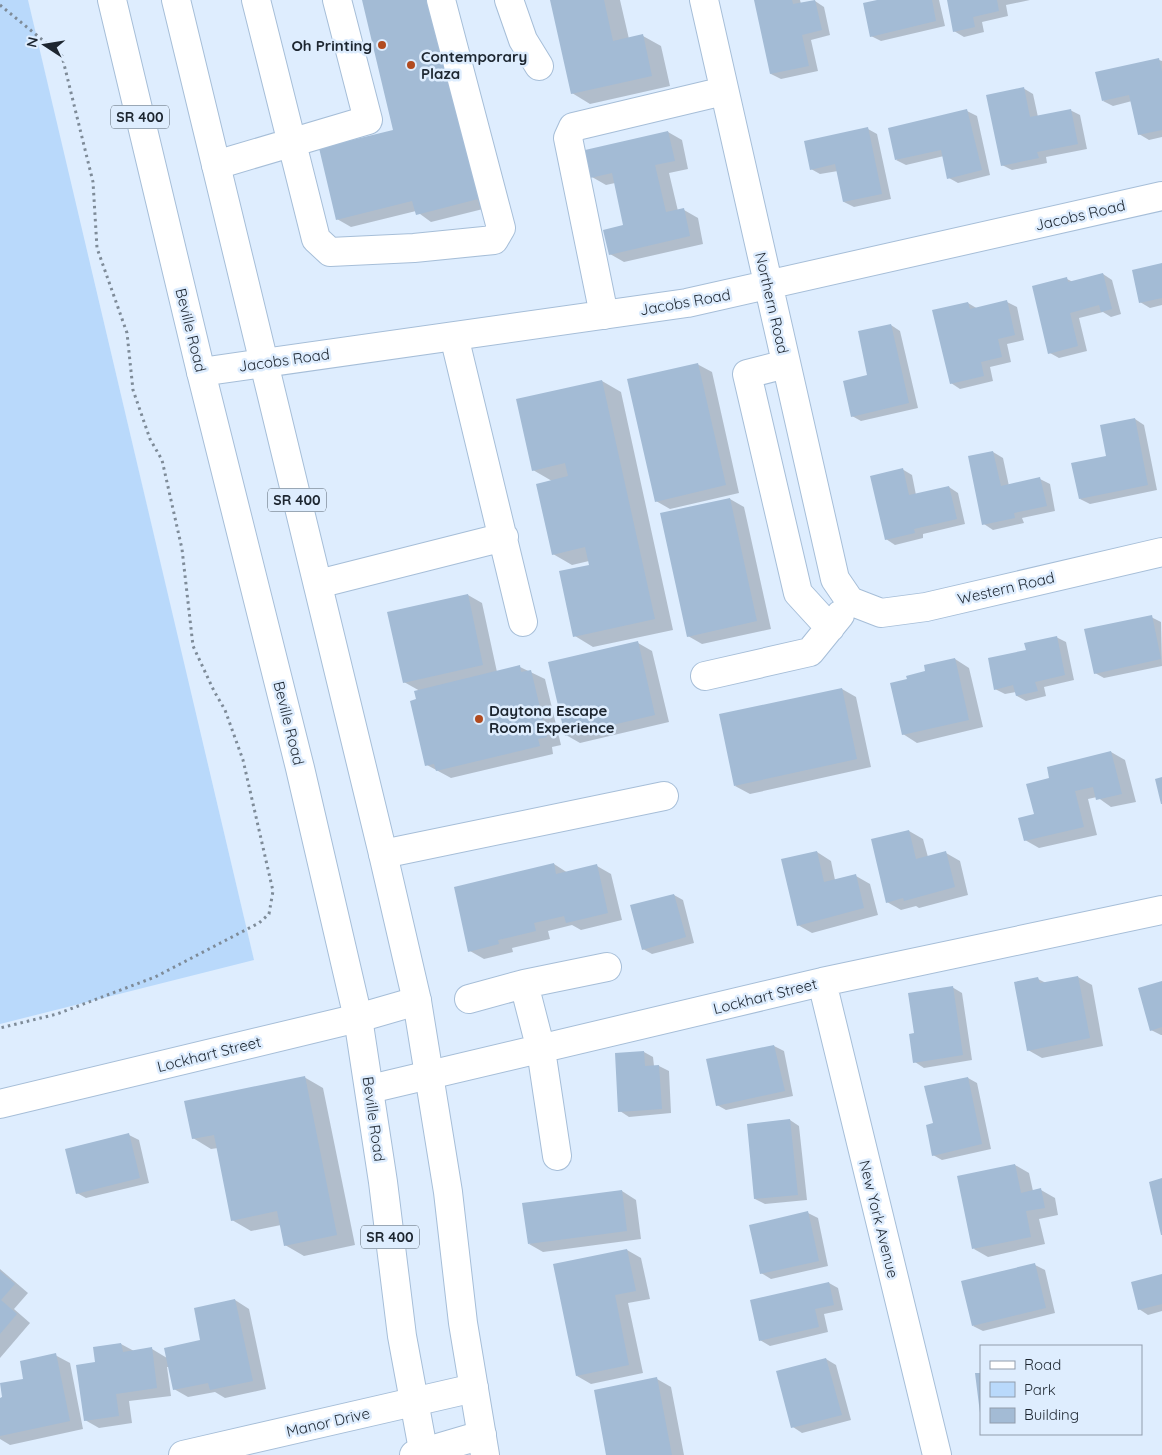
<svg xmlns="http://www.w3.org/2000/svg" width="1162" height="1455" font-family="Quicksand,sans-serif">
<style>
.green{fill:#b9d9fb}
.shadow{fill:#0003}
.building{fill:#a3bbd5}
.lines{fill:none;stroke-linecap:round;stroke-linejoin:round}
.minor-casing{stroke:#a6bed8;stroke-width:30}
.major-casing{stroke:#a6bed8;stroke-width:30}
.path{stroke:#7e8b98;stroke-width:3;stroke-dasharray:2.5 4;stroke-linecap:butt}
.minor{stroke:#fff;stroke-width:28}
.major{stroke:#fff;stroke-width:28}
.poi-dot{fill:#b14b20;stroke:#deedfe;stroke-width:2}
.labels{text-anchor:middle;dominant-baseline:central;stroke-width:5;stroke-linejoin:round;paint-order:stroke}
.shield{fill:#deedfe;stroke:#57626e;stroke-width:1}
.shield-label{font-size:14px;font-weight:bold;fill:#1d2630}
.poi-label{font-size:15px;font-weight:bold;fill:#1d2630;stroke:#deedfe;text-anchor:start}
.street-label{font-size:15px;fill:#1d2630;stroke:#deedfe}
</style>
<rect width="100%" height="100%" fill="#deedfe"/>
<path class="green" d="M0,0H28L254,960L0,1024Z"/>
<path class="shadow" d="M363,0H441L491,207L431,222L416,211L351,227L337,219L394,131Z
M551,0H620L629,39L643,36L661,46L670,86L590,104L572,93Z
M756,0H800L801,4L815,1L824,7L830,35L811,40L818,71L781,79L771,74Z
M883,0H939L945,26L881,41L871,36Z
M948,0H1030L1006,5L1008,16L982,22L984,32L964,37L954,31Z
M1159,60L1162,61V137L1149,140L1139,134L1132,101L1113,106L1103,101Z
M1023,88L1033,94L1038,117L1070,110L1080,115L1087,149L1046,157L1047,163L1012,170L1002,165Z
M967,111L977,116L990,175L958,183L949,178L944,156L906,165L896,160Z
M868,129L877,134L891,199L854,207L844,202L838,171L820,174L811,169Z
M668,132L682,140L688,169L669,173L678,211L684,210L698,218L703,244L624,262L610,254L624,226L615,183L606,185L592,177Z
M1162,264V305L1150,308L1140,302Z
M1103,274L1112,280L1121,314L1111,317L1103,312L1079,318L1087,351L1059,358L1050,353L1067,279L1073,282Z
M1007,302L1017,307L1024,340L1007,344L1011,362L990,367L993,381L960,389L951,383L968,303L978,309Z
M891,325L900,331L918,408L861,421L852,416Z
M697,364L712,372L739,493L670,509L656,501Z
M602,381L621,392L673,630L593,647L575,636L590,566L589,561L572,565L553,554L552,481L533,470L518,400Z
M1135,419L1144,425L1157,490L1090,504L1080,499Z
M993,452L1003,458L1009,486L1040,479L1050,484L1055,511L1022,518L1024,523L993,530L984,524Z
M902,469L912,475L916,495L949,487L958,493L965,524L923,534V538L895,545L886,539Z
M730,499L744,507L771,629L702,644L688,636Z
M468,595L482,603L497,672L520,667L545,679L561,745L552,747L553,754L451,778L427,765L418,700L420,691L404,682Z
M1151,617L1161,622L1162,666L1104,678L1095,673Z
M1056,637L1066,642L1074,680L1044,687L1046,696L1026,701L1017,696L1016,692L1005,694L995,689L1027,651Z
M638,643L652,651L669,722L580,743L566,735Z
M955,659L969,668L983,727L917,743L903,734L908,680Z
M842,689L856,697L871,767L750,794L735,786Z
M1111,752L1125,760L1136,802L1111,807L1097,797L1088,799L1097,835L1039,848L1025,840L1051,779Z
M909,831L923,839L928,857L946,853L960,861L968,895L919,908L916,906L901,910L887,902Z
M817,852L831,861L835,880L856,876L870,884L878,915L812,933L798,925Z
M554,864L568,873L597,866L611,874L622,920L581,930L572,925L548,931L550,939L512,948L513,952L484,959L470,951Z
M674,895L683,900L694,943L652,954L643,949Z
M1078,977L1092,985L1103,1046L1042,1058L1028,1050L1038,979L1046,983Z
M1162,983V1035H1161L1151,1030Z
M952,987L962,993L972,1060L924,1068L915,1062L916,1033Z
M774,1046L784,1051L793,1096L726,1110L717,1105Z
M644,1052L653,1057L654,1066H659L669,1071L671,1113L629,1117L620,1111Z
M304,1077L323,1088L355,1245L304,1256L285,1245L281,1225L251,1231L232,1220L218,1148L211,1149L193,1138Z
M968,1078L977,1083L991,1149L942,1160L933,1155L934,1124Z
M790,1120L799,1126L807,1200L765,1204L755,1199Z
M129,1135L139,1140L149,1183L86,1198L77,1193Z
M1015,1165L1029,1173L1033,1191L1041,1190L1055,1198L1058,1215L1039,1219L1045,1244L988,1257L974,1249Z
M622,1191L636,1200L641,1239L543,1252L529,1244Z
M808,1213L818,1218L828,1266L771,1279L761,1273Z
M627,1250L641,1258L650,1299L628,1303L643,1373L591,1384L577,1376Z
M1035,1265L1045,1270L1055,1313L983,1331L973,1326Z
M0,1269L28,1293L14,1309L30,1323L0,1358Z
M1162,1275V1311L1148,1315L1139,1309Z
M829,1283L838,1288L843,1310L824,1314L828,1332L770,1346L760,1340Z
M235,1300L249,1309L266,1389L225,1398L215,1392L188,1397L174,1389L169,1367H167L171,1396L129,1401L132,1423L99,1428L85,1420L97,1363L121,1344L134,1351L152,1349L167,1358L202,1341Z
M55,1355L70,1363L83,1429L10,1445L0,1439V1399Z
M826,1359L836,1365L851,1420L802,1433L793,1427Z
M657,1379L671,1387L684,1455H608Z"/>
<path class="building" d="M362,0H430L478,199L416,215L412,201L336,220L319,148L393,130Z
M550,0H604L613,41L643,34L652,76L571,94Z
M754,0H792L793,4L815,0L822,30L802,35L809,66L770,74Z
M877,0H932L936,21L870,37L863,3Z
M947,0H997L999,11L973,17L975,27L953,32Z
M1159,58L1162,72V130L1138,135L1129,95L1102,101L1095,72Z
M1024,87L1030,117L1071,109L1078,144L1037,152L1039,158L1001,166L986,95Z
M967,109L982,170L947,179L941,150L895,160L888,128Z
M868,127L882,194L843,202L835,164L810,170L804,141Z
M668,131L675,161L655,165L666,212L684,208L690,236L609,255L603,230L623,225L612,173L590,178L585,150Z
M1162,263V298L1139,303L1132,270Z
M1103,273L1112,309L1101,312L1099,305L1070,313L1078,346L1048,354L1032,286L1067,277L1068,282Z
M1007,300L1015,335L998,339L1002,357L981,362L984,376L950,384L932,310L968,302L970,309Z
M891,324L909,403L851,417L843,381L867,375L858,331Z
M698,363L726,485L655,502L627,379Z
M602,380L655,619L573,637L559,571L589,565L585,547L552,555L536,484L568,476L565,463L532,471L516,399Z
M1135,418L1148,485L1079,499L1071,463L1106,456L1100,425Z
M993,451L1001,486L1040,477L1047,506L1014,513L1015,518L982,525L968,456Z
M903,468L909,495L949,486L957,519L914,529L915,533L885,540L870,476Z
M730,498L757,621L687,637L660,513Z
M468,594L483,665L403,683L387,612Z
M1152,615L1161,659L1094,674L1084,629Z
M1057,636L1065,675L1035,682L1038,691L1016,696L1013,685L994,690L988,658L1026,650L1024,643Z
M638,641L655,715L565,736L548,662Z
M955,658L969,720L902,735L890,683L907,679L906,676L925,671L924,665Z
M520,665L521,672L531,670L547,737L538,739L540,746L436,771L434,764L425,766L410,701L416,699L414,691Z
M842,688L857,759L734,786L719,714Z
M1111,751L1122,794L1096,800L1093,787L1075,791L1084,827L1024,841L1018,818L1034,814L1026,784L1049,778L1047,767Z
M1162,777V804H1161L1155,779Z
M909,830L916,859L946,851L955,887L904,901L903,898L886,903L871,839Z
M817,851L824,882L856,874L864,908L797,926L781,859Z
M554,863L556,874L597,864L608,913L566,923L564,916L534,923L536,931L498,940L499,944L468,952L454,887Z
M674,894L686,937L642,950L630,905Z
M1078,976L1090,1038L1027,1051L1014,982L1038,977L1040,983Z
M1162,981V1027L1150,1031L1138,988Z
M953,986L963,1055L913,1063L909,1034L914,1033L908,993Z
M774,1045L785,1091L716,1106L706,1059Z
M644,1051L645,1066L659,1065L662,1109L618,1112L615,1053Z
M305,1076L337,1235L284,1246L277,1211L231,1221L214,1135L192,1139L184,1101Z
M968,1077L982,1144L932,1156L926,1125L933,1123L924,1086Z
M790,1119L798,1195L754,1199L747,1124Z
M129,1133L140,1178L76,1194L65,1149Z
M1015,1164L1021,1193L1041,1188L1045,1208L1026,1211L1031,1237L972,1249L957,1176Z
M1162,1178V1235H1161L1149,1182Z
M622,1190L627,1231L528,1244L522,1203Z
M808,1211L819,1261L760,1274L749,1225Z
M627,1249L636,1291L615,1295L629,1365L576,1376L553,1264Z
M1035,1263L1046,1308L972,1326L961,1281Z
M0,1271L15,1284L1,1300L17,1314L0,1334Z
M1162,1274V1304L1138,1310L1131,1282Z
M829,1282L834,1305L815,1309L819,1327L759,1341L750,1300Z
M235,1299L253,1381L210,1390L208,1383L173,1390L164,1348L200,1340L194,1308Z
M121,1343L123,1352L152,1347L157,1388L116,1394L119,1416L84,1421L76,1365L95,1362L93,1347Z
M56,1353L70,1421L0,1436V1398L2,1397L0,1383L23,1379L20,1361Z
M826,1358L842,1415L791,1428L776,1371Z
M975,1373H981V1413H980Z
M657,1377L672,1455H606L594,1390Z"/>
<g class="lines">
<defs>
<path id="minor" d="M256,0L316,239L330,252L414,248L494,240L501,228L441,0
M509,0L523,40L539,66
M704,0L835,579L850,601
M216,165L368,120L337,0
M604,315L568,138L573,127L724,91
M454,336L523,622
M786,364L747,374L798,593L830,628
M201,372L687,303L1162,196
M318,584L504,537
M850,601L881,613L926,607L1162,552
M705,676L810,652L840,615
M383,854L664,796
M822,982L937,1455
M524,984L607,967
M469,999L524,984L541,1050L557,1156
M370,1089L822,982L1162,910
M0,1104L358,1018L417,1001
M183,1455L474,1388
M414,1455L482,1435"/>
<path id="major" d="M112,0L201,372L300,768L358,1018L383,1182L402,1336L424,1455
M176,0L383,854L417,1001L448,1192L463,1323L485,1455"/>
</defs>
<use href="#minor" class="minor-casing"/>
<use href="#major" class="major-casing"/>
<path class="path" d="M0,5L62,56L93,182L97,248L127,333L133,390L150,439L162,460L182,549L193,646L214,691L225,710L243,760L273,891L269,914L259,923L155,977L57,1014L0,1028"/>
<use href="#minor" class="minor"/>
<use href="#major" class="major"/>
</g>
<g class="poi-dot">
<circle cx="382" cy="45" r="5"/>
<circle cx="411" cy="65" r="5"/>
<circle cx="479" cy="719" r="5"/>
</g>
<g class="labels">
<g class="shield">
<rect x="111" y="105.5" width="58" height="23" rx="4"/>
<rect x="268" y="488.5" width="58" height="23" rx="4"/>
<rect x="361" y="1225.5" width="58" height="23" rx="4"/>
</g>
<g class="shield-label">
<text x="140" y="117">SR 400</text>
<text x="297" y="500">SR 400</text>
<text x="390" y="1237">SR 400</text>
</g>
<g class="poi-label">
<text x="372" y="45" text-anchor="end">Oh Printing</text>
<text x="421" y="56">Contemporary<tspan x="421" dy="17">Plaza</tspan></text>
<text x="489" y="710">Daytona Escape<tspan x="489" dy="17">Room Experience</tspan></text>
</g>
<g class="street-label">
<text transform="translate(1080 215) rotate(-13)">Jacobs Road</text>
<text transform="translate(685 302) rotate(-10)">Jacobs Road</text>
<text transform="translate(772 303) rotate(77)">Northern Road</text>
<text transform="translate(191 330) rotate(76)">Beville Road</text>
<text transform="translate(284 360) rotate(-8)">Jacobs Road</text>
<text transform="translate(1006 588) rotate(-13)">Western Road</text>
<text transform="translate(289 723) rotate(76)">Beville Road</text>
<text transform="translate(765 996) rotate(-14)">Lockhart Street</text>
<text transform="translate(209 1054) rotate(-14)">Lockhart Street</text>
<text transform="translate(374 1119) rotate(82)">Beville Road</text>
<text transform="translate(879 1219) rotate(76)">New York Avenue</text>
<text transform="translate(328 1422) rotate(-13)">Manor Drive</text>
</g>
</g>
<rect x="980" y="1345" width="162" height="90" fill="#deedfe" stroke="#919dac"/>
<rect x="990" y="1361" width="25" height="8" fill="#ffffff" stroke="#919dac"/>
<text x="1024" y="1370" font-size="15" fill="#1d2630">Road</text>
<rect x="990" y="1382" width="25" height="15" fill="#b9d9fb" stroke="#919dac"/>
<text x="1024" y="1395" font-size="15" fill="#1d2630">Park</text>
<rect x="990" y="1408" width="25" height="15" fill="#a3bbd5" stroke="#919dac"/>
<text x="1024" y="1420" font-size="15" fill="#1d2630">Building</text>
<g transform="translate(45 45) rotate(282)" stroke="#deedfe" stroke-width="4" paint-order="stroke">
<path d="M0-4L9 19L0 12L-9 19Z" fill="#1d2630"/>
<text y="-8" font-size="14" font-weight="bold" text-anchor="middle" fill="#1d2630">N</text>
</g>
</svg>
